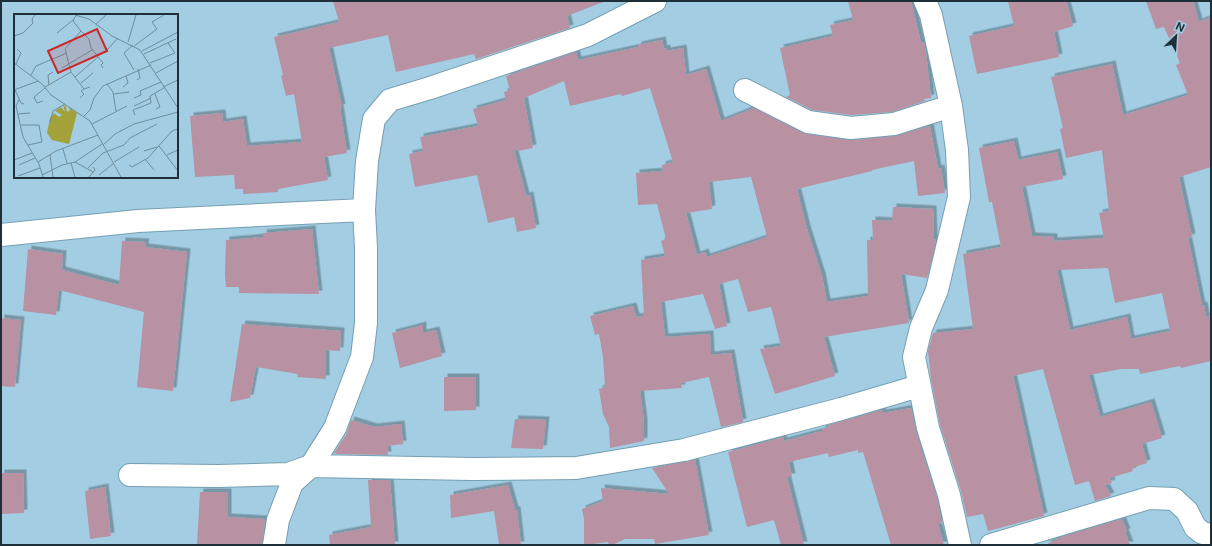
<svg xmlns="http://www.w3.org/2000/svg" width="1212" height="546" font-family="Inter,sans-serif">
<style>
.building{fill:#b891a3;fill-rule:evenodd;filter:url(#shadow)}
.lines{fill:none;stroke-linecap:round;stroke-linejoin:round}
.street-casing{stroke:#769fb3;stroke-width:24}
.street{stroke:#fff;stroke-width:22}
.inset-road{fill:none;stroke:#6d8e9e;stroke-width:1}
.view{fill:#cd2829;fill-opacity:0.15;stroke:#cd2829;stroke-width:2}
.inset-edge{fill:none;stroke:#1e2f37;stroke-width:2}
</style>
<defs>
<filter id="shadow"><feDropShadow dx="3.5" dy="-3.5" stdDeviation="0" flood-color="#0004"/></filter>
</defs>
<rect width="100%" height="100%" fill="#a2cde2"/>
<path class="building" d="M333,1H603V2L567,16L570,28L476,59L474,54L396,72L388,35L329,48L342,107L340,108L347,153L324,157L328,180L278,189V192L243,194V189H235L234,175L195,177L190,116L222,113L223,122L243,119L247,146L302,142L294,94L286,96L281,76L283,75L274,37L339,22Z
M848,1H911L921,43L924,42L926,53L931,98L924,99L925,101L892,112L851,115L812,110L786,97L790,95L780,48L833,36L830,25L853,20Z
M1008,1H1066L1073,26L1054,32L1059,57L977,74L969,36L1014,26Z
M1146,1H1193L1199,22L1211,17V167L1179,177L1192,237L1188,238L1202,306L1204,305L1206,317L1211,315V361L1181,368L1180,366L1140,374L1139,369H1121L1089,375L1100,417L1151,402L1162,438L1142,444L1147,463L1132,468L1133,471L1110,478L1112,483L1105,485L1111,496L1095,501L1089,481L1075,485L1043,369L1013,376L1044,516L988,531L983,514L967,517L961,491L940,425L931,379L928,351L933,333L973,329L963,254L1001,247L992,202H989L979,148L1014,141L1018,160L1057,152L1063,179L1022,187L1032,236L1054,237V241L1104,238L1099,213L1109,211L1102,150L1066,158L1060,129L1063,128L1051,77L1112,64L1123,115L1188,95L1176,65L1180,63L1164,27L1156,29ZM1108,268L1115,303L1162,293L1170,331L1131,339L1127,317L1070,330L1057,270Z
M662,40L664,49L667,48V51L683,48L686,75L706,69L721,121L754,108L803,133L849,140L895,136L930,126L938,169L941,168L945,193L918,196L914,161L872,170V171L797,189L807,229L822,276L827,302L868,296L867,240H873L872,220L892,221L893,207L933,209L934,239L936,240L927,278L901,274L909,323L824,337L835,376L775,394L760,349L781,346L771,307L748,312L738,279L719,284L727,326L715,329L703,294L661,302L665,337L710,334L711,355L731,353L743,422L721,427L709,377L681,383L682,388L640,391L644,422V441L610,448L609,427L603,414L599,389L605,387L603,357L599,334L595,335L590,316L633,306L636,317L644,316L641,260L665,256L661,241L666,239L657,204L638,205L636,173L663,171L662,165L673,162L650,88L622,96L621,94L570,106L564,81L524,98L533,148L518,151L517,149L514,150L526,196L530,195L536,228L517,232L514,217L488,223L477,175L415,187L409,154L423,151L420,137L478,126L473,109L506,100L504,92L510,90L506,76L576,52L578,60L638,47V45ZM751,177L767,237L707,257L705,252L697,255L686,213L712,209L709,182Z
M312,229L319,294L239,293V287H226L225,275L226,240L264,237L263,233Z
M122,241L146,242L145,247L187,252L173,391L137,387L144,312L59,290L56,315L23,311L28,249L63,254L62,270L119,285Z
M1,318L21,320L15,387L1,386Z
M242,324L341,331L340,351L326,350V379L297,377L298,374L256,367L250,398L230,402Z
M423,325V333L436,330L442,356L400,368L392,333Z
M444,377H476V410L444,411Z
M911,408L916,432L937,498L942,523L938,524L944,545H891L863,452L858,453V450L829,457L828,453L789,462L792,477H787L804,545H781L774,520L747,527L728,452L783,437L784,441L822,431V429L829,427L828,425L882,410L883,413Z
M515,419L546,420L543,449L511,448Z
M351,420L374,427L401,424L403,444L387,446L388,455L337,454L334,453L346,435Z
M695,460L709,535L655,544L654,539H625L612,545H609L608,542L584,545V519L582,509L603,501L601,488L669,494L652,468Z
M1,473H23L24,513L1,514Z
M368,480H390L395,545H330L329,535L371,527Z
M508,485L515,510H517L521,545H499L494,511L451,518L450,495Z
M105,487L111,536L90,539L85,491Z
M200,492H228V517L265,519L262,545H197Z
M1122,519L1127,532H1125L1130,545H1045L1064,536Z"/>
<g class="lines">
<defs>
<path id="street" d="M925,1L931,15L951,106L957,150L959,197L937,290L921,328L914,357L928,428L949,495L960,545
M745,90L808,122L851,128L894,124L951,106
M1,235L138,221L364,210
M130,475L218,476L288,474L311,466L471,469L576,468L684,450L841,409L919,386
M274,545L278,520L292,483L311,466L335,428L362,357L366,323V248L364,210L367,161L374,119L390,100L430,88L588,35L655,1
M991,545L1149,498L1174,499L1187,511L1195,527L1201,532L1211,536"/>
</defs>
<use href="#street" class="street-casing"/>
<use href="#street" class="street"/>
</g>
<g transform="translate(14 14)">
<rect width="164" height="164" fill="#a2cde2"/>
<path d="M49,91L52,92L53,98L56,96L55,93L63,99L55,130L38,126L33,119L36,104L40,99L45,103L48,101L41,97L47,93L51,98Z" fill="#a2a13a"/>
<path class="inset-road" d="M61,1L75,5L98,22L126,36L164,94M82,10L92,1M67,17L75,25L77,34L89,49L87,51L89,54M43,19L59,6M0,22L9,19L19,9L18,5L21,1M114,28L122,1M119,31L110,39L120,56M120,32L143,15L138,8L150,1M128,37L164,18M130,40L162,25M83,42L93,36L104,24M0,49L28,70L37,81L76,107L107,163M136,49L161,39L154,29M2,50L7,39L3,35M48,54L78,36M57,58L70,75L76,73M142,59L164,47M17,61L22,52L53,39M61,63L84,43M123,66L126,64L124,55M67,69L79,59M93,70L99,78L102,97M35,71L34,61L39,58M31,73L57,58L51,35L67,17L59,7L62,1M109,73L114,69L112,62M149,73L164,66M0,76L24,67M1,76L7,89L10,90M100,80L115,78M141,80L146,93L142,95M66,84L70,80L67,77L70,75M120,84L127,81L126,77L147,68M5,86L2,92L9,123L25,150L29,163M29,87L23,89L20,83L31,74M120,92L137,84M4,100L16,99M121,101L119,96L137,89L136,82L150,74M70,102L76,96L80,84L89,72L137,51M36,108L39,97L51,90M78,110L113,92M7,111H25L28,128L14,131M89,131L101,120L120,110L164,98M145,132L164,157M49,135L53,149M130,137L143,133M36,141L39,163M153,141L164,136M131,145L140,156M0,146L18,139M24,148L42,137L84,121M61,148L88,130M100,148L125,133M57,149L61,163M5,151L21,144M115,151L118,153L134,144L158,117L164,115M74,154L89,139L110,131L116,124L143,110M28,161L48,151L61,148L79,158M85,161L100,149M4,162L26,154M75,163L81,156L79,153"/>
<path class="view" d="M83,15L93,37L44,59L34,37Z"/>
<rect width="164" height="164" class="inset-edge"/>
</g>
<rect width="1212" height="546" fill="none" stroke="#1e2f37" stroke-width="4"/>
<g transform="translate(1176 36) rotate(25)" stroke="#a2cde2" stroke-width="3" paint-order="stroke">
<path d="M0-3L7 15L0 10L-7 15Z" fill="#1e2f37"/>
<text y="-6" font-size="11" font-weight="bold" text-anchor="middle" fill="#1e2f37">N</text>
</g>
</svg>
